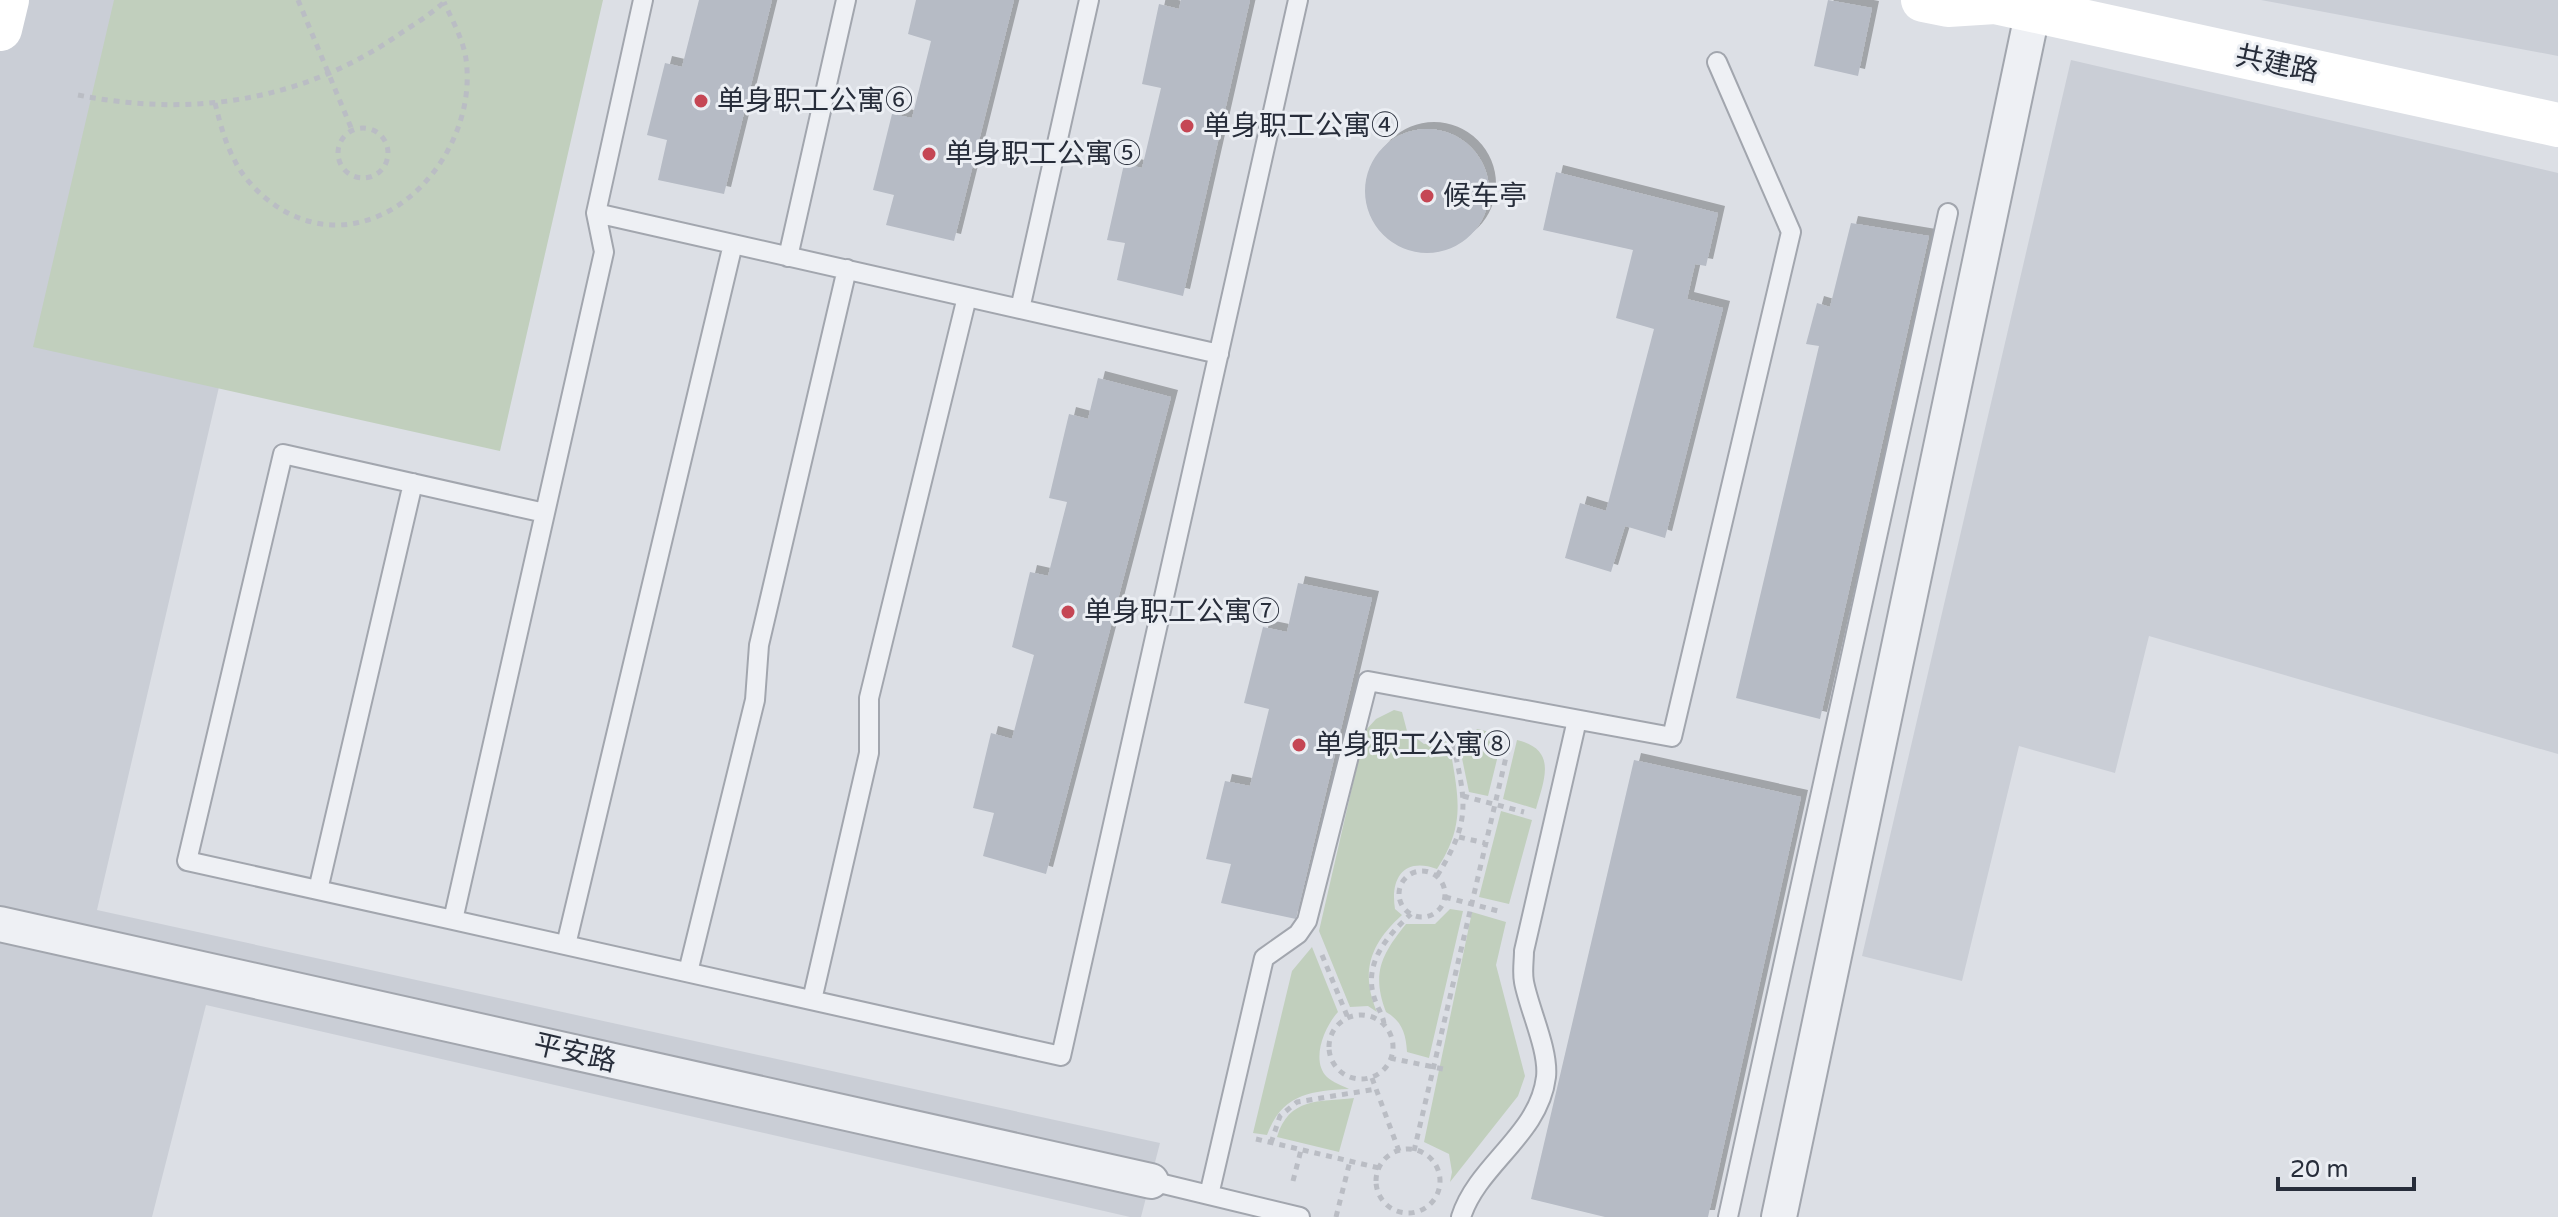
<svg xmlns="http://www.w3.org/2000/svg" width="2558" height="1217" font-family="'Varela Round','Noto Sans SC',sans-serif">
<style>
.built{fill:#caced6}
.green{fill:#c1cfbd}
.building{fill:#b6bbc5;filter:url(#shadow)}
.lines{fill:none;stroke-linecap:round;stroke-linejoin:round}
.lane-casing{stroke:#a2a6ae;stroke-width:22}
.street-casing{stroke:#a2a6ae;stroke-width:38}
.path{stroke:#babdc4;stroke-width:5;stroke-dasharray:6 6;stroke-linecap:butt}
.lane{stroke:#eef0f4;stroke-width:18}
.street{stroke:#eef0f4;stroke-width:34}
.secondary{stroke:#fff;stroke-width:44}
.poi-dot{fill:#c54654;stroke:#ebeef3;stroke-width:3}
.labels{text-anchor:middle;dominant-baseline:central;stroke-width:6;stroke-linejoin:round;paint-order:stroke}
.street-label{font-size:28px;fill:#272d3a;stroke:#ebeef3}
.poi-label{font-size:28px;fill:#272d3a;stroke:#ebeef3;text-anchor:start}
</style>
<defs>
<filter id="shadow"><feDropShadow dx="7" dy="-7" stdDeviation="0" flood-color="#0004"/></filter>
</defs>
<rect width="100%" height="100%" fill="#dcdfe5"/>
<path class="built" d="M0,0H603L219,387L97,910L1160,1143L1141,1217H1130L206,1005L152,1217H0Z
M2261,0H2558V56Z
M2071,60L2558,173V754L2149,636L2115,773L2019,746L1962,981L1862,956Z"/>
<path class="green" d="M114,0H603L500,451L33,347Z
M1394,710L1402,712L1407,731L1424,744L1449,741C1457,793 1468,822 1437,869C1404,857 1390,878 1395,909L1402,915C1370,944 1360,972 1377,1012L1368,1006L1350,1007L1319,931L1365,731L1376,719Z
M1477,729L1503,735L1488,796L1469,792L1458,739L1471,737Z
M1517,740C1558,750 1544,779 1536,809L1503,799Z
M1501,811L1532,820L1509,904L1479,897Z
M1450,909L1463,911L1429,1058L1407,1052C1406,1034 1402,1021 1386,1012C1371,973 1382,954 1406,924H1435Z
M1472,912L1506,922L1496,965L1525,1076L1518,1096L1450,1182L1452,1172L1449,1154L1424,1142Z
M1312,947L1338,1012C1325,1026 1310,1060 1327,1077C1332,1082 1343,1086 1349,1089C1310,1091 1282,1094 1267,1135L1253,1133L1292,971Z
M1354,1098L1339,1152L1277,1137C1289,1097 1319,1102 1354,1098Z"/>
<path class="building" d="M699,0H772L724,194L658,180L667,140L647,135L665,63L682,67Z
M916,0H1014L954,241L886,225L894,195L873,190L892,114L912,118L931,41L908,34Z
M1181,0H1250L1183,296L1117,280L1125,243L1107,240L1124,164L1142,168L1161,88L1142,84L1159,4L1179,9Z
M1828,0L1872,8L1858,76L1814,66Z
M1365 191a62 62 0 1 1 124 0a62 62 0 1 1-124 0Z
M1556,172L1718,213L1706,266L1695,264L1687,299L1723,308L1665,538L1625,526L1611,572L1565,558L1580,503L1606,511L1654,329L1616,318L1633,250L1543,230Z
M1851,223L1929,236L1820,719L1736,698L1819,346L1806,344L1817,303L1830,307Z
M1098,378L1171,397L1046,874L983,856L994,813L973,808L991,733L1012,739L1034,655L1012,647L1030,572L1048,576L1067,502L1049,498L1069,414L1088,419Z
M1298,583L1372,598L1296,919L1221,903L1231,864L1206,859L1225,781L1250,786L1269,709L1244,703L1263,627L1287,632Z
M1634,760L1801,797L1708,1217H1605L1531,1199Z"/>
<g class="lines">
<defs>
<path id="lane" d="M643,0L596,213L604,252L453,920L1061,1056L1298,0
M596,213L1219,354
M788,257L846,0
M1020,309L1089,0
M318,890L413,483
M453,920L187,861L283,454L545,513
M566,945L733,244
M688,972L755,700L759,645L847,269
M812,1000L869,753V698L967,297
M1151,1181L1300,1217
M1209,1195L1264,958L1298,934L1307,921L1368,681L1672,737L1791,232L1717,62
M1461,1217C1478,1164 1539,1135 1546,1077C1549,1050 1529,1009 1524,982C1522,972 1524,961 1524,951L1577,720
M1728,1217L1948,213"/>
<path id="street" d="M0,924L1151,1181
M1779,1217L2033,10"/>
</defs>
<use href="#lane" class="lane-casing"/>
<use href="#street" class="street-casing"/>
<path class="path" d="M298,0L352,130
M78,95C193,118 304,101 401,33C416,23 433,13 446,0
M215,103C220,123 225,143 235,161C243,178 260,195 276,206C373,270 480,160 466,59C463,39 452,20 444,2
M338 153a25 25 0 1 1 50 0a25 25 0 1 1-50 0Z
M1463,796L1524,812
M1459,837L1485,843
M1399 894a23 23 0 1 1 46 0a23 23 0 1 1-46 0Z
M1437,876C1473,818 1465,801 1452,738
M1445,897L1502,912
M1322,955L1348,1018
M1329 1047a32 32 0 1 1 64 0a32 32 0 1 1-64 0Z
M1384,1024C1383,1015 1378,1009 1375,1000C1362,964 1387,936 1411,914
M1390,1058L1443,1069
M1372,1078L1399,1151
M1256,1139L1379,1168
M1271,1143L1280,1116L1297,1102L1376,1089
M1376 1181a32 32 0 1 1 64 0a32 32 0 1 1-64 0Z
M1414,1151L1510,740
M1293,1181L1301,1150
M1336,1217L1350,1161"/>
<use href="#lane" class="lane"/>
<use href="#street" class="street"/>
<path class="secondary" d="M1923,0L1948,5L1995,2L2558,125
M0,29L7,0"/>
</g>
<g class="poi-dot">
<circle cx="701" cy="101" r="8"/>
<circle cx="1187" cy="126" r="8"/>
<circle cx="929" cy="154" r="8"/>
<circle cx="1427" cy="196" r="8"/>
<circle cx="1068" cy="612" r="8"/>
<circle cx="1299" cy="745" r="8"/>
</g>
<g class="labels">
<g class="street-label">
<text transform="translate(2277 64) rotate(12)">共建路</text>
<text transform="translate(575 1053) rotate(13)">平安路</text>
</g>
<g class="poi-label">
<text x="717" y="101">单身职工公寓⑥</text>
<text x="1203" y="126">单身职工公寓④</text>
<text x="945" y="154">单身职工公寓⑤</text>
<text x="1443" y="196">候车亭</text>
<text x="1084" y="612">单身职工公寓⑦</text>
<text x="1315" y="745">单身职工公寓⑧</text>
</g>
</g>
<path d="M2278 1177v12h136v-12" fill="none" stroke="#272d3a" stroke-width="4"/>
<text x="2290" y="1177" font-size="24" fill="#272d3a" stroke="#ebeef3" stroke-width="6" paint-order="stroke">20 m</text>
</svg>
